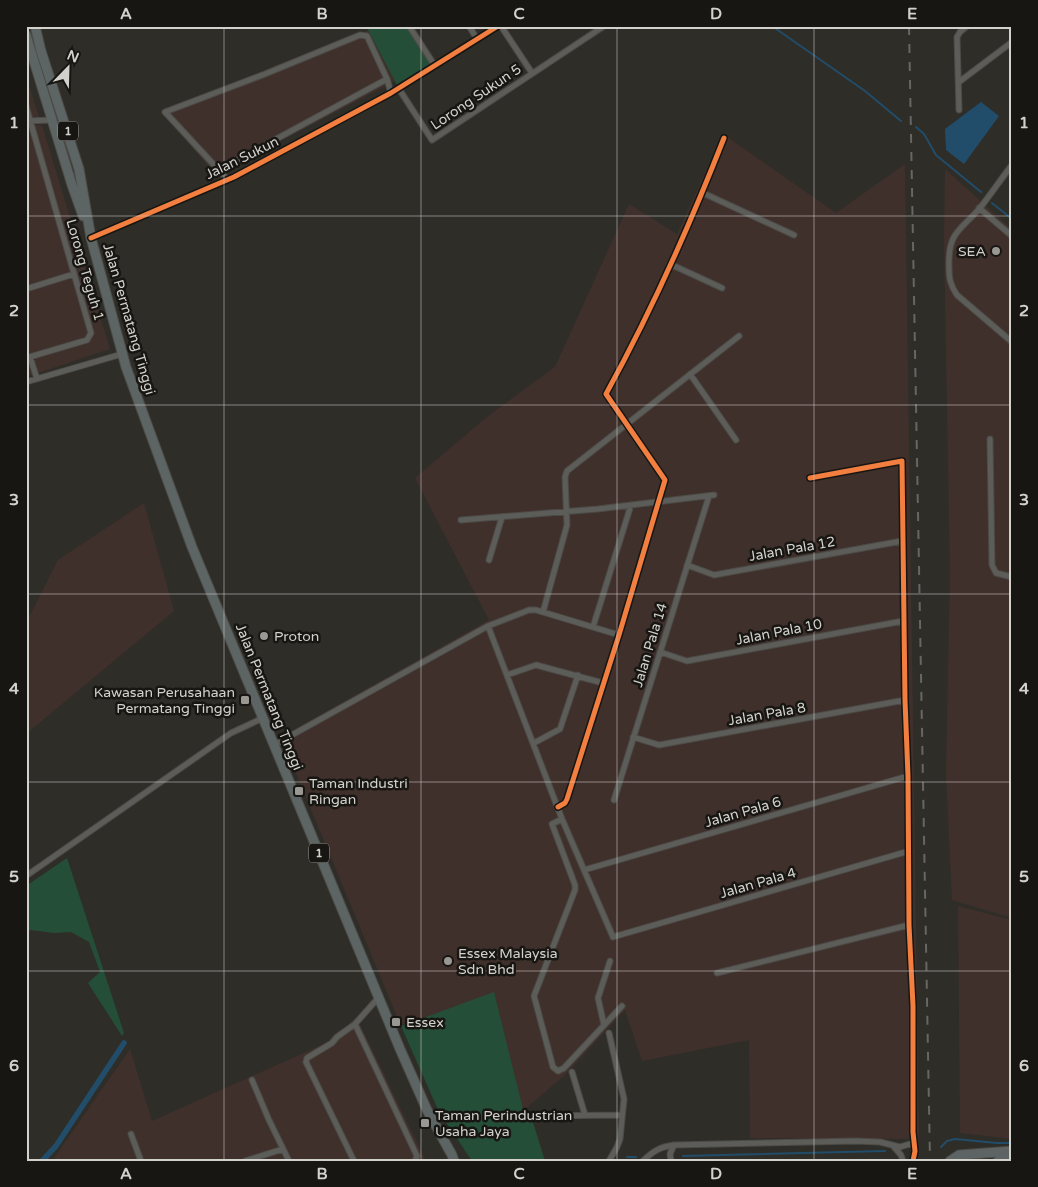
<svg xmlns="http://www.w3.org/2000/svg" width="1038" height="1187" font-family="'Varela Round',sans-serif">
<style>
.industrial{fill:#40302b}
.green{fill:#244e38}
.water{fill:#224d6a}
.lines{fill:none;stroke-linecap:round;stroke-linejoin:round}
.stream{stroke:#224d6a;stroke-width:2}
.canal{stroke:#224d6a;stroke-width:5.5}
.minor-casing{stroke:#4b4a46;stroke-width:7}
.primary-casing{stroke:#4b4a46;stroke-width:11}
.trunk-casing{stroke:#4b4a46;stroke-width:11}
.minor{stroke:#5c5c58;stroke-width:5}
.primary{stroke:#5e6363;stroke-width:9}
.trunk{stroke:#5d6464;stroke-width:9}
.rail{stroke:#676663;stroke-width:2;stroke-dasharray:9 9;stroke-linecap:butt}
.cycleway-casing{stroke:#171612;stroke-width:8}
.cycleway{stroke:#f27e40;stroke-width:5}
.grid{fill:none;stroke:#d3d1cc;stroke-width:1;stroke-opacity:0.55}
.poi-dot{fill:#999893;stroke:#171612;stroke-width:2}
.labels{text-anchor:middle;dominant-baseline:central;stroke-width:5;stroke-linejoin:round;paint-order:stroke}
.shield{fill:#171612;stroke:#9b9994;stroke-width:1}
.shield-label{font-size:12px;font-weight:bold;fill:#d3d1cc}
.street-label{font-size:14px;fill:#d3d1cc;stroke:#171612}
.poi-label{font-size:14px;fill:#d3d1cc;stroke:#171612;text-anchor:start}
.neatline{fill:none;stroke:#d3d1cc;stroke-width:2}
.grid-label{font-size:16px;text-anchor:middle;font-weight:bold;fill:#d3d1cc}
</style>
<rect width="100%" height="100%" fill="#2e2d28"/>
<path class="industrial" d="M369,30L395,81L216,175L161,111Z
M26,76L39,117H26Z
M42,125L110,349L26,377V126Z
M723,134L836,213L905,164L919,1139L750,1138L749,1040L642,1061L625,1010L565,1075L523,1111L494,993L401,1026L281,737L489,620L415,478L488,416L555,367L629,204L677,234Z
M945,169L1012,229V918L952,900L946,774L950,573L944,239Z
M144,503L174,611L26,734V623L58,560Z
M958,906L1012,920V1139L960,1133Z
M357,1018L426,1161H52L130,1049L152,1121L328,1042L333,1035Z"/>
<path class="green" d="M366,26H409L435,66L399,89Z
M67,858L124,1033L122,1036L88,983L100,972L89,942L71,932L54,933L31,930L26,932V886Z
M494,992L526,1121L532,1119L545,1161H472L439,1112L401,1026Z"/>
<path class="water" d="M981,102L999,116L964,164L946,150L945,129Z"/>
<g class="lines">
<path class="stream" d="M772,26L865,91L901,121
M916,127L924,134L936,155L981,192
M992,203L1012,219
M941,1147L947,1141L955,1139L997,1143H1012
M683,1156L885,1151
M627,1157H636"/>
<path class="canal" d="M42,1161L56,1146L124,1043"/>
<defs>
<path id="minor" d="M409,26L435,66
M469,26L477,39
M501,26L532,73
M959,82L1012,42
M399,89L432,140L604,26
M26,106L91,333L87,340L26,358
M959,110L957,37L960,32L967,26
M26,121L52,120
M1012,165C1001,179 991,194 980,208C960,231 948,232 949,266C949,278 950,285 957,295L1012,342
M219,170L387,79
M228,180L165,112L265,74L360,35L367,36L387,79L391,93
M703,193L794,235
M979,208L1012,236
M91,238L234,177L391,93L498,26
M670,264L722,288
M26,289L74,274
M30,357L37,379
M690,374L736,440
M26,382L122,354
M990,439L992,565L996,573L1012,577
M810,478L902,461L905,700L908,776L909,925L913,1006V1132L915,1151L913,1161
M461,520L598,509L714,495
M489,560L502,517
M687,565L714,575L902,541
M543,612L567,525L565,477L567,471L739,336
M488,626L562,819L613,937L909,851
M593,627L631,505
M660,652L687,661L903,621
M507,675L536,665L603,683
M633,737L659,745L905,700
M534,743L560,729L578,675
M274,745L488,626L529,610H536L619,635
M614,800L709,496
M558,807L565,803L567,799L619,635L665,480L606,394C651,312 690,225 724,138
M562,819L552,824L575,885V890L534,996L553,1067L558,1071L564,1068L622,1006
M584,870L908,776
M26,876L231,733L263,718
M717,973L909,925
M355,1024L417,1156L415,1161
M604,1025L598,998L610,961
M572,1072L585,1115
M252,1080L269,1120L289,1161
M536,1116L622,1115
M131,1134L141,1161
M894,1147L901,1155L903,1161
M245,1161L283,1149
M354,1161L306,1062L307,1058L332,1043L337,1037L355,1024L379,997
M609,1161L617,1147L620,1139L624,1099L609,1033
M643,1161C653,1151 660,1147 674,1145L856,1141L880,1142L900,1147L913,1143
M671,1161L670,1154L674,1145"/>
<path id="primary" d="M950,1161L959,1155L1012,1151
M998,1161L1012,1159"/>
<path id="trunk" d="M35,26L41,51L79,169L91,238L126,367L192,547L400,1049L427,1110L452,1155L454,1161
M26,35L72,185L83,216"/>
</defs>
<use href="#minor" class="minor-casing"/>
<use href="#primary" class="primary-casing"/>
<use href="#trunk" class="trunk-casing"/>
<use href="#minor" class="minor"/>
<use href="#primary" class="primary"/>
<use href="#trunk" class="trunk"/>
<path class="rail" d="M909,26L930,1161"/>
<defs>
<path id="cycleway" d="M91,238L234,177L391,93L498,26
M810,478L902,461L905,700L908,776L909,925L913,1006V1132L915,1151L913,1161
M558,807L565,803L567,799L619,635L665,480L606,394C651,312 690,225 724,138"/>
</defs>
<use href="#cycleway" class="cycleway-casing"/>
<use href="#cycleway" class="cycleway"/>
</g>
<path class="grid" d="M224,26V1161M421,26V1161M617,26V1161M814,26V1161M26,216H1012M26,405H1012M26,594H1012M26,782H1012M26,971H1012"/>
<g class="poi-dot">
<circle cx="996" cy="251" r="5"/>
<circle cx="264" cy="636" r="5"/>
<rect x="240" y="695" width="10" height="10" rx="2.5"/>
<rect x="294" y="786" width="10" height="10" rx="2.5"/>
<circle cx="448" cy="961" r="5"/>
<rect x="391" y="1017" width="10" height="10" rx="2.5"/>
<rect x="420" y="1118" width="10" height="10" rx="2.5"/>
</g>
<g class="labels">
<g class="shield">
<rect x="58" y="121.5" width="20" height="19" rx="4"/>
<rect x="309" y="843.5" width="20" height="19" rx="4"/>
</g>
<g class="shield-label">
<text x="68" y="131">1</text>
<text x="319" y="853">1</text>
</g>
<g class="street-label">
<text transform="translate(476 97) rotate(-34)">Lorong Sukun 5</text>
<text transform="translate(242 158) rotate(-26)">Jalan Sukun</text>
<text transform="translate(85 270) rotate(74)">Lorong Teguh 1</text>
<text transform="translate(129 319) rotate(74)">Jalan Permatang Tinggi</text>
<text transform="translate(792 549) rotate(-10)">Jalan Pala 12</text>
<text transform="translate(779 632) rotate(-11)">Jalan Pala 10</text>
<text transform="translate(650 645) rotate(-73)">Jalan Pala 14</text>
<text transform="translate(269 697) rotate(68)">Jalan Permatang Tinggi</text>
<text transform="translate(767 714) rotate(-10)">Jalan Pala 8</text>
<text transform="translate(743 812) rotate(-16)">Jalan Pala 6</text>
<text transform="translate(758 883) rotate(-16)">Jalan Pala 4</text>
</g>
<g class="poi-label">
<text x="986" y="251" text-anchor="end">SEA</text>
<text x="274" y="636">Proton</text>
<text x="235" y="692" text-anchor="end">Kawasan Perusahaan<tspan x="235" dy="16">Permatang Tinggi</tspan></text>
<text x="309" y="783">Taman Industri<tspan x="309" dy="16">Ringan</tspan></text>
<text x="458" y="953">Essex Malaysia<tspan x="458" dy="16">Sdn Bhd</tspan></text>
<text x="406" y="1022">Essex</text>
<text x="435" y="1115">Taman Perindustrian<tspan x="435" dy="16">Usaha Jaya</tspan></text>
</g>
</g>
<rect width="1038" height="1187" fill="none" stroke="#171612" stroke-width="55"/>
<g transform="translate(68 68) rotate(23)" stroke="#171612" stroke-width="4" paint-order="stroke">
<path d="M0-4L9 19L0 12L-9 19Z" fill="#d3d1cc"/>
<text y="-8" font-size="14" font-weight="bold" text-anchor="middle" fill="#d3d1cc">N</text>
</g>
<rect x="28" y="28" width="982" height="1132" class="neatline"/>
<g class="grid-label">
<text x="126" y="19">A</text>
<text x="322" y="19">B</text>
<text x="519" y="19">C</text>
<text x="716" y="19">D</text>
<text x="912" y="19">E</text>
<text x="14" y="128">1</text>
<text x="1024" y="128">1</text>
<text x="14" y="316">2</text>
<text x="1024" y="316">2</text>
<text x="14" y="505">3</text>
<text x="1024" y="505">3</text>
<text x="14" y="694">4</text>
<text x="1024" y="694">4</text>
<text x="14" y="882">5</text>
<text x="1024" y="882">5</text>
<text x="14" y="1071">6</text>
<text x="1024" y="1071">6</text>
<text x="126" y="1179">A</text>
<text x="322" y="1179">B</text>
<text x="519" y="1179">C</text>
<text x="716" y="1179">D</text>
<text x="912" y="1179">E</text>
</g>
</svg>
